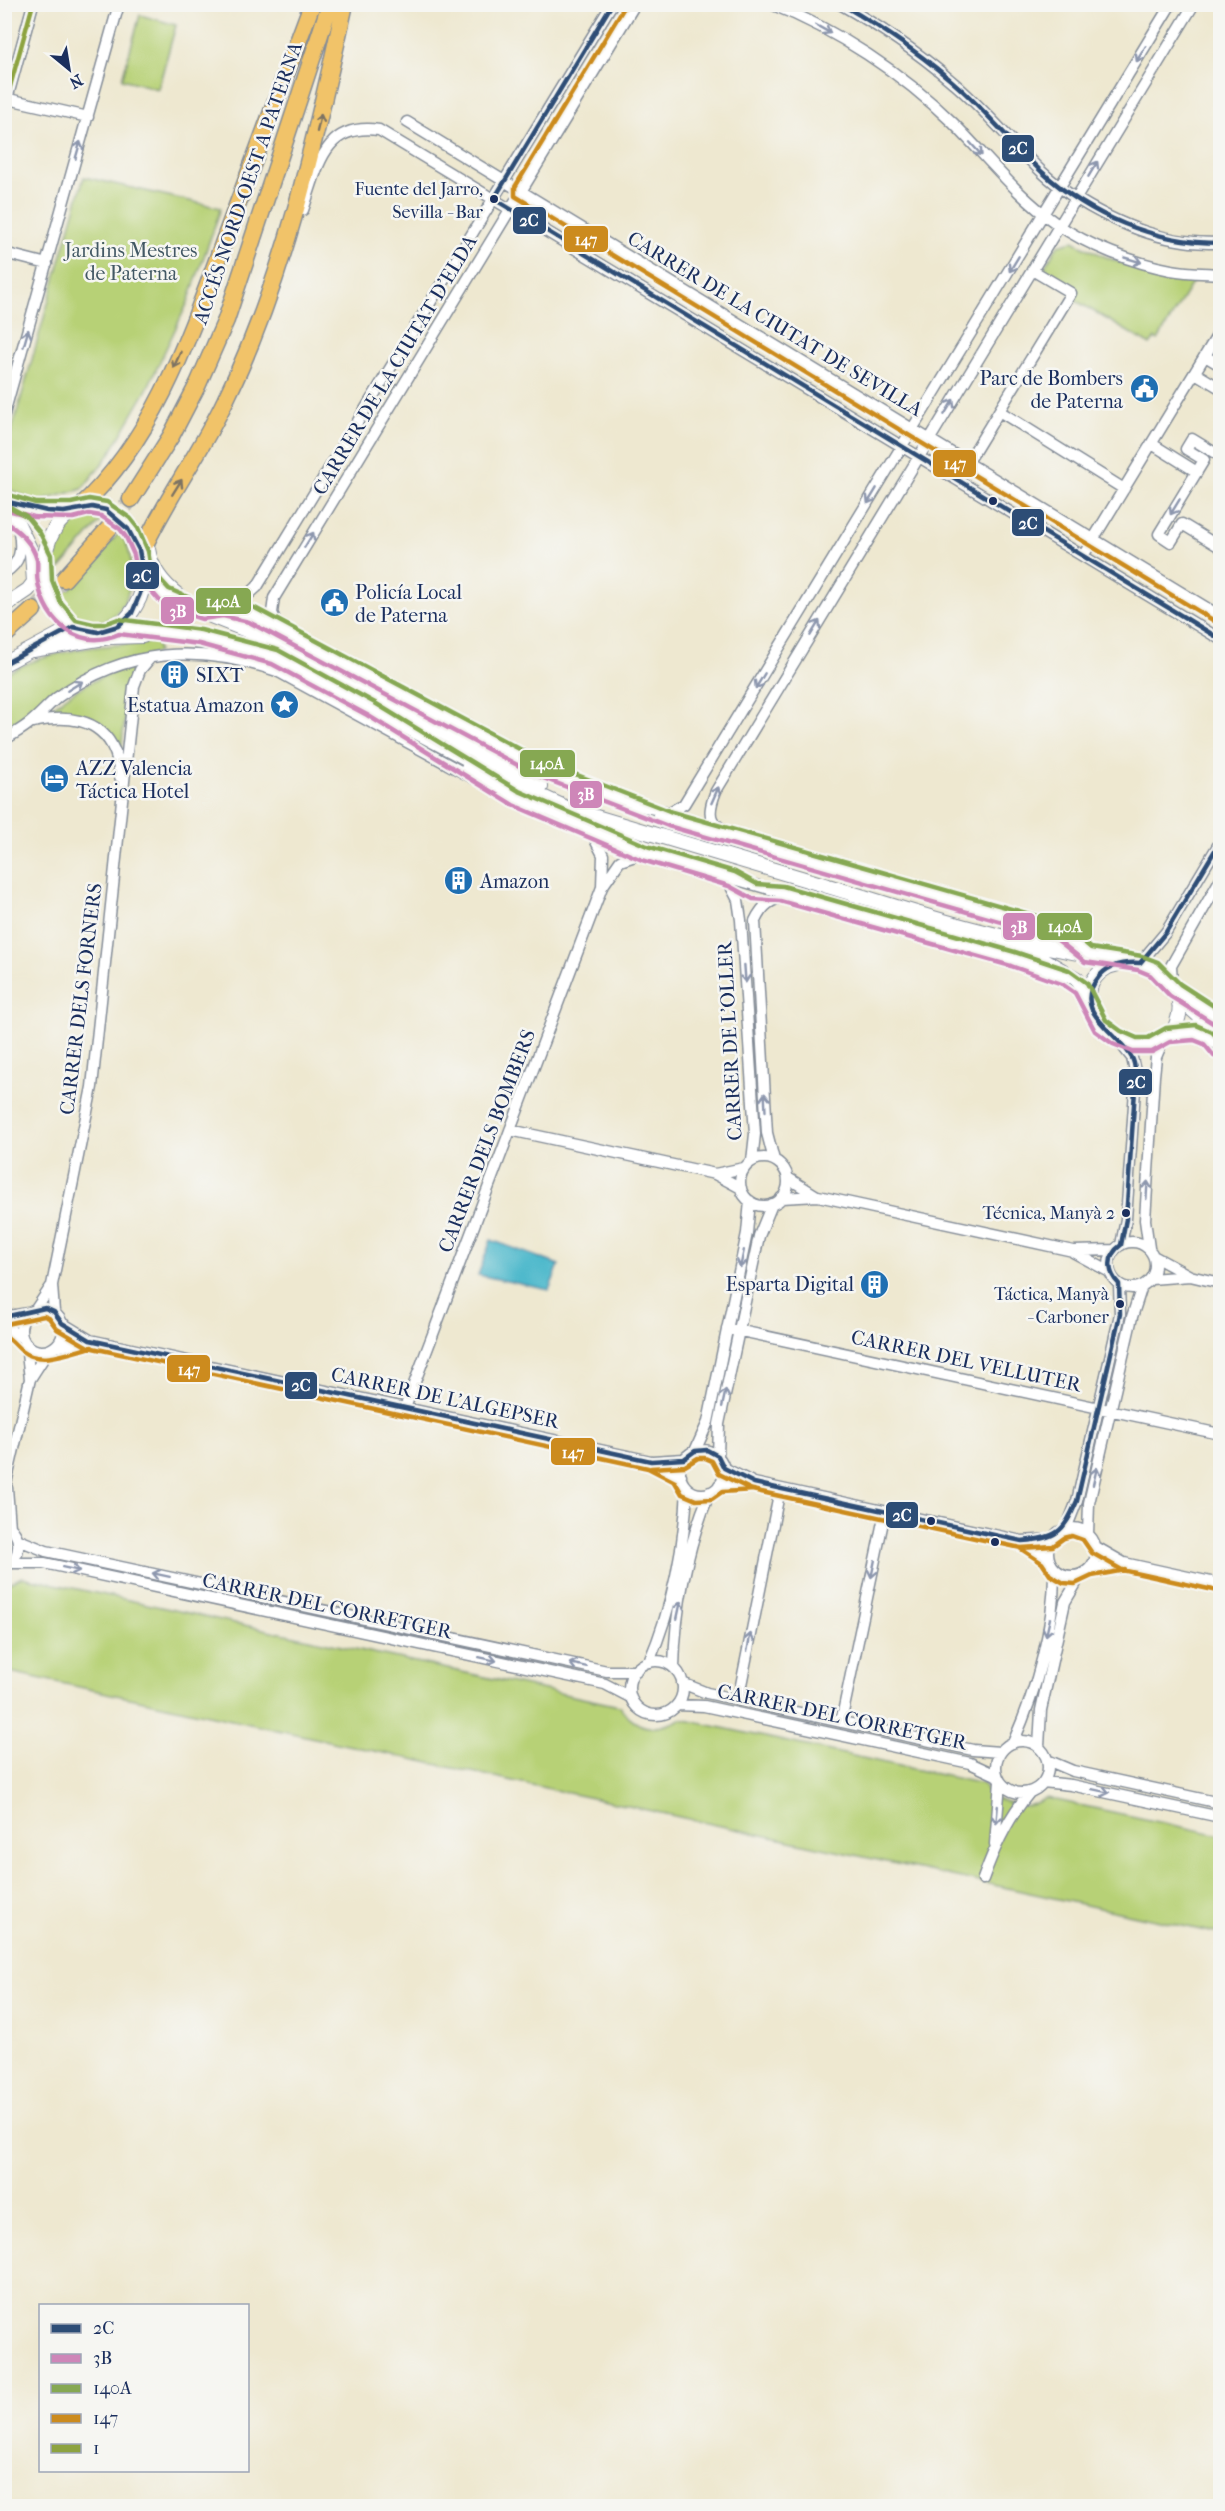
<svg xmlns="http://www.w3.org/2000/svg" width="1225" height="2511" font-family="'IM FELL French Canon',serif">
<style>
.green{fill:#b7d176;stroke:#69806a;stroke-width:1.5}
.water{fill:#4fb9cc;stroke:#357495;stroke-width:1.5}
.lines{fill:none;stroke-linecap:round;stroke-linejoin:round}
.primary-tunnel{stroke:#c4c3b9;stroke-width:16;stroke-dasharray:16 8;stroke-linecap:butt}
.minor-casing{stroke:#848c97;stroke-width:13}
.tertiary-casing{stroke:#848c97;stroke-width:16}
.primary-casing{stroke:#848c97;stroke-width:19}
.minor{stroke:#fff;stroke-width:10}
.tertiary{stroke:#fff;stroke-width:14}
.primary{stroke:#f1c369;stroke-width:16}
.bus-1-casing{stroke:#f6f6f2;stroke-width:9}
.bus-2-casing{stroke:#f6f6f2;stroke-width:9}
.bus-3-casing{stroke:#f6f6f2;stroke-width:9}
.bus-4-casing{stroke:#f6f6f2;stroke-width:9}
.bus-5-casing{stroke:#f6f6f2;stroke-width:9}
.bus-1{stroke:#2d4d76;stroke-width:4.5}
.bus-2{stroke:#ce86b8;stroke-width:4.5}
.bus-3{stroke:#86a852;stroke-width:4.5}
.bus-4{stroke:#cc8b1e;stroke-width:4.5}
.bus-5{stroke:#8da340;stroke-width:4.5}
.oneway{stroke:#8d97ae}
.oneway2{stroke:#7b7263}
.bus-dot{fill:#1b2f5e;stroke:#f6f6f2;stroke-width:2}
.labels{text-anchor:middle;dominant-baseline:central;stroke-width:5;stroke-linejoin:round;paint-order:stroke}
.bus-label{font-size:18px;fill:#1b2f5e;stroke:#f6f6f2;text-anchor:end}
.street-label{font-size:20px;fill:#1b2f5e;stroke:#f6f6f2}
.park-label{font-size:20px;fill:#425864;stroke:#f6f6f2}
.poi-label{font-size:20px;fill:#1b2f5e;stroke:#f6f6f2;text-anchor:start}
.line-badge{stroke:#f6f6f2;stroke-width:2}
.badge-label{font-size:16px;text-anchor:middle;font-weight:bold;fill:#fff}
</style>
<rect width="100%" height="100%" fill="#f6f6f2"/>
<filter id="ink" filterUnits="userSpaceOnUse"><feTurbulence type="fractalNoise" baseFrequency=".0167" numOctaves="2"/><feDisplacementMap in="SourceGraphic" scale="12" xChannelSelector="R" yChannelSelector="G"/><feConvolveMatrix kernelMatrix="1 2 1 2 8 2 1 2 1" color-interpolation-filters="sRGB"/></filter>
<filter id="wash" filterUnits="userSpaceOnUse"><feTurbulence type="fractalNoise" baseFrequency=".008" numOctaves="4" result="noise"/><feDisplacementMap in="SourceGraphic" scale="24" xChannelSelector="R" yChannelSelector="G"/><feGaussianBlur stdDeviation="1.35" result="paint"/><feColorMatrix in="noise" values="0 0 0 0 0 0 0 0 0 0 0 0 0 0 0 0 0 1.4 0 .05"/><feComposite in="paint" operator="in"/></filter>
<g filter="url(#wash)">
<rect width="100%" height="100%" fill="#eee8d0"/>
<path class="green" d="M140,15L176,25L158,89L122,79Z
M84,177L221,208L188,302L147,389L109,455L82,489L38,502L5,488V454Z
M1073,241C1112,262 1150,276 1194,280L1158,340L1155,338L1150,345L1073,299L1071,287L1043,269L1058,245Z
M93,517L101,521L56,573L70,589L119,533C129,544 132,561 131,576C124,656 36,621 57,548C62,531 74,518 93,517Z
M157,642L158,652L64,688L5,732V674C52,648 105,645 157,642Z
M133,667L129,679L121,753L92,720L79,715L49,712C64,693 109,671 133,667Z
M22,1577L619,1706C637,1731 655,1732 681,1719L983,1784L992,1798L1026,1807L1047,1798L1220,1835V1934L5,1671V1585Z"/>
<path class="water" d="M491,1240L559,1265L549,1290L478,1275Z"/>
</g>
<g filter="url(#ink)">
<g class="lines">
<path class="primary-tunnel" d="M111,526L131,499
M33,610L64,579"/>
<defs>
<path id="minor" d="M771,4C837,30 902,73 953,123C987,157 1017,196 1057,224C1088,246 1134,263 1171,270C1187,273 1204,273 1220,274
M840,4C879,26 915,50 949,79C983,107 1011,142 1042,172C1077,205 1137,235 1184,241C1196,243 1208,243 1220,243
M4,98L88,117
M4,110L33,4
M407,122L1220,616
M303,210C318,168 323,122 379,130L1220,639
M4,253L47,264
M1205,356L1220,365
M1195,373L1220,388
M999,411L1124,489
M4,414L119,4
M1152,444L1197,472
M1220,456L1192,439L1186,449L1204,460L1159,534L1171,542L1182,524L1220,547
M968,462L1071,293L1032,270
M1083,556L1220,331
M4,573C21,563 22,550 19,532
M223,608L248,595L257,587L612,4
M204,612L223,608L252,615L541,769L635,806
M279,628L272,613L274,598L635,4
M33,722C64,715 100,717 114,750C118,758 119,769 120,777
M4,740C13,734 23,729 31,722C41,714 49,704 58,697C127,647 199,645 277,671L475,779
M492,786L591,832L644,853L1013,959L1065,977
M630,804L670,812L684,804L1171,4
M658,815L1036,923L1058,930L1086,953
M591,832L603,855L602,887
M738,838C712,824 704,821 716,791L1194,4
M726,877L738,900L741,920L755,1134L752,1161
M1140,963L1166,932L1220,842
M1172,984L1171,966L1220,880
M1183,995L1220,1019
M1117,1039L1132,1058L1136,1076L1126,1219L1121,1245
M510,1130L715,1174L741,1188
M740 1182a24 24 0 1 1 48 0a24 24 0 1 1-48 0Z
M774,1160L767,1133L755,921C763,904 771,900 788,895
M715,1174L744,1168
M788,1178L817,1196
M781,1198L818,1196L1073,1251L1114,1250
M1109 1265a23 23 0 1 1 46 0a23 23 0 1 1-46 0Z
M1149,1248L1145,1220L1154,1076L1156,1057L1164,1038
M1073,1252L1110,1272
M1155,1257L1190,1276L1220,1283
M1151,1279L1190,1276
M21 1330a21 21 0 1 1 42 0a21 21 0 1 1-42 0Z
M36,1309L52,1285
M54,1312L52,1285L92,1087L134,686L140,670L150,658
M4,1317L28,1313
M62,1323L90,1340L651,1461L681,1476
M4,1326L21,1337
M727,1328L1220,1434
M55,1347L90,1340
M30,1379L48,1351
M405,1408L602,887L620,861L644,853
M680 1472a22 22 0 1 1 44 0a22 22 0 1 1-44 0Z
M695,1451L708,1422L747,1233L750,1201
M718,1456L719,1424L759,1236L772,1204
M652,1461L684,1459
M724,1468L754,1483L1022,1541L1051,1539
M719,1485L752,1483
M7,1488L10,1527
M4,1492L30,1379L26,1345
M4,1523C24,1534 22,1558 4,1568
M1048 1552a24 24 0 1 1 48 0a24 24 0 1 1-48 0Z
M1066,1529L1077,1501L1120,1314L1119,1284
M1088,1534L1089,1503L1132,1317L1142,1286
M19,1540L46,1551L607,1671H636
M1022,1541L1048,1558
M1096,1547L1124,1563L1220,1584
M13,1563H44L605,1684L630,1697
M1090,1569L1124,1563
M629 1688a27 27 0 1 1 54 0a27 27 0 1 1-54 0Z
M649,1662C672,1608 685,1546 687,1488
M674,1668C675,1609 687,1546 710,1492
M682,1683L707,1693L973,1750L1000,1752
M738,1700L780,1489
M677,1705L704,1706L970,1763L996,1775
M841,1722L885,1512
M996 1767a26 26 0 1 1 52 0a26 26 0 1 1-52 0Z
M1013,1743C1036,1691 1055,1626 1054,1569
M1039,1747L1041,1710L1065,1602L1081,1575
M1047,1760L1073,1771L1220,1803
M1043,1782L1071,1785L1220,1817
M995,1844L1000,1782
M983,1879C994,1848 1008,1818 1029,1793"/>
<path id="tertiary" d="M4,501L35,510L72,511
M89,506C133,512 158,567 136,605C129,618 117,630 101,631C32,639 23,517 89,506Z
M15,518L32,553L34,582
M148,549C151,569 163,584 179,596
M144,572L164,595L178,603L274,641L541,787
M4,606L28,590L39,576
M118,626L200,637L275,657L519,786L569,809C653,834 737,859 821,884C872,899 922,916 973,929C1011,939 1050,948 1088,955C1109,960 1136,959 1154,970C1174,981 1185,1000 1177,1022C1174,1033 1161,1042 1150,1045C1110,1054 1062,992 1108,967C1112,965 1120,964 1125,962
M33,650L110,637L143,636
M4,664L73,627
M468,768L497,787
M1005,943L1044,960L1077,979L1089,996
M1179,998L1207,1023L1220,1031
M1168,1035L1195,1032L1220,1043"/>
<path id="primary" d="M131,499L171,436L198,384L226,320L330,4
M79,508C158,436 192,328 228,230C256,155 284,80 312,4
M141,553C165,500 200,454 225,401C286,276 315,139 345,4
M64,579L111,526
M4,636L33,610"/>
</defs>
<use href="#minor" class="minor-casing"/>
<use href="#tertiary" class="tertiary-casing"/>
<use href="#primary" class="primary-casing"/>
<use href="#minor" class="minor"/>
<use href="#tertiary" class="tertiary"/>
<use href="#primary" class="primary"/>
<defs>
<path id="bus-1" d="M612,4L494,199L1220,639
M841,4C884,29 926,57 963,91C991,117 1015,147 1042,172C1090,216 1155,243 1220,243
M4,501L47,511L64,512L92,507L106,510L128,529L139,550L143,572L140,594L132,613L118,626L98,632L73,627L4,664
M4,1317L45,1308L54,1312L62,1323L90,1340L651,1461L684,1459L695,1451L707,1450L718,1456L724,1468L754,1483L1022,1541C1057,1538 1063,1533 1077,1501L1120,1314L1119,1284C1107,1272 1107,1255 1121,1245L1126,1219L1136,1076C1135,1070 1135,1063 1132,1058C1118,1031 1070,1012 1098,978C1108,964 1124,962 1140,963L1166,932L1220,842"/>
<path id="bus-2" d="M4,509L34,517L73,518L89,514L101,516L120,529L126,537L134,555L138,576L160,601L175,610L202,619L223,616L249,622L538,776L668,826L1054,937L1085,962L1138,970L1150,975L1170,996L1216,1025
M4,522C18,529 33,544 37,560C38,567 36,576 38,583C46,623 79,651 119,634L199,644L272,664L367,715L513,805L642,860L729,886L753,899L780,901L1011,966L1062,984L1075,993L1095,1031L1113,1044L1133,1052H1152L1170,1042L1194,1040L1204,1044L1214,1056"/>
<path id="bus-3" d="M6,494L36,503H71L89,499L107,502L130,518L138,528L148,551L151,569L169,589L204,604L223,601L255,608L544,762L672,812L1061,923L1091,948L1142,956L1158,962L1180,984L1220,1010
M8,506L26,516L40,533L51,555L52,580L60,601L76,620L93,624H104L118,619L201,630L278,650L375,703L519,791L647,846L735,872L757,884L783,886L1015,952L1069,970L1087,983L1106,1020L1121,1031L1137,1038H1148L1166,1028L1196,1025L1212,1032L1220,1040"/>
<path id="bus-4" d="M626,4L515,187V196L1216,622
M6,1324L44,1316L49,1318L57,1329L88,1347L648,1468L675,1482L682,1494L696,1500L712,1499L722,1492L754,1490
M4,1335C12,1340 16,1346 22,1351C41,1366 71,1352 92,1347
M651,1468L685,1466L698,1458H705L712,1461L719,1474L752,1490L1021,1548L1053,1546L1064,1538L1072,1536L1083,1540L1092,1553L1122,1570L1218,1591
M1018,1547L1042,1563L1050,1575L1064,1583L1075,1584L1092,1576L1125,1570"/>
<path id="bus-5" d="M4,108L33,4"/>
</defs>
<use href="#bus-1" class="bus-1-casing"/>
<use href="#bus-2" class="bus-2-casing"/>
<use href="#bus-3" class="bus-3-casing"/>
<use href="#bus-4" class="bus-4-casing"/>
<use href="#bus-5" class="bus-5-casing"/>
<use href="#bus-1" class="bus-1"/>
<use href="#bus-2" class="bus-2"/>
<use href="#bus-3" class="bus-3"/>
<use href="#bus-4" class="bus-4"/>
<use href="#bus-5" class="bus-5"/>
</g>
<defs><path id="oneway-shaft" d="M-6 0H5M1.5-3L5.5 0L1.5 3" fill="none" stroke-width="1.6" stroke-linecap="round" stroke-linejoin="round" transform="scale(1.5)"/></defs>
<g class="oneway">
<use href="#oneway-shaft" transform="translate(823 29) rotate(29)"/>
<use href="#oneway-shaft" transform="translate(1141 54) rotate(121)"/>
<use href="#oneway-shaft" transform="translate(976 149) rotate(48)"/>
<use href="#oneway-shaft" transform="translate(78 150) rotate(-74)"/>
<use href="#oneway-shaft" transform="translate(1093 169) rotate(-59)"/>
<use href="#oneway-shaft" transform="translate(1133 260) rotate(16)"/>
<use href="#oneway-shaft" transform="translate(1014 264) rotate(121)"/>
<use href="#oneway-shaft" transform="translate(26 338) rotate(-74)"/>
<use href="#oneway-shaft" transform="translate(949 407) rotate(-59)"/>
<use href="#oneway-shaft" transform="translate(872 496) rotate(121)"/>
<use href="#oneway-shaft" transform="translate(1175 507) rotate(121)"/>
<use href="#oneway-shaft" transform="translate(309 540) rotate(-59)"/>
<use href="#oneway-shaft" transform="translate(815 628) rotate(-59)"/>
<use href="#oneway-shaft" transform="translate(760 681) rotate(121)"/>
<use href="#oneway-shaft" transform="translate(75 686) rotate(-32)"/>
<use href="#oneway-shaft" transform="translate(715 795) rotate(-66)"/>
<use href="#oneway-shaft" transform="translate(745 974) rotate(86)"/>
<use href="#oneway-shaft" transform="translate(765 1102) rotate(-93)"/>
<use href="#oneway-shaft" transform="translate(1147 1190) rotate(-86)"/>
<use href="#oneway-shaft" transform="translate(742 1259) rotate(102)"/>
<use href="#oneway-shaft" transform="translate(724 1398) rotate(-78)"/>
<use href="#oneway-shaft" transform="translate(1095 1476) rotate(-77)"/>
<use href="#oneway-shaft" transform="translate(71 1569) rotate(12)"/>
<use href="#oneway-shaft" transform="translate(873 1569) rotate(102)"/>
<use href="#oneway-shaft" transform="translate(161 1575) rotate(-168)"/>
<use href="#oneway-shaft" transform="translate(679 1610) rotate(-78)"/>
<use href="#oneway-shaft" transform="translate(1048 1627) rotate(103)"/>
<use href="#oneway-shaft" transform="translate(749 1642) rotate(-79)"/>
<use href="#oneway-shaft" transform="translate(488 1659) rotate(12)"/>
<use href="#oneway-shaft" transform="translate(578 1665) rotate(-168)"/>
<use href="#oneway-shaft" transform="translate(1101 1791) rotate(12)"/>
<use href="#oneway-shaft" transform="translate(997 1815) rotate(95)"/>
</g>
<g class="oneway2">
<use href="#oneway-shaft" transform="translate(319 123) rotate(-77)"/>
<use href="#oneway-shaft" transform="translate(177 360) rotate(114)"/>
<use href="#oneway-shaft" transform="translate(177 487) rotate(-58)"/>
</g>
</g>
<defs>
<symbol id="civic-disc" viewBox="-11 -11 22 22"><circle r="9.5" fill="#1f6fb2" stroke="#f6f6f2"/><path d="M-.6-6.5H3V-4.5H.6V-3L4-1V1h2V6H-6V1h2V-1L-.6-3ZM-1.2 2.5V6h2.4V2.5Z" fill="#fff"/></symbol>
<symbol id="building-disc" viewBox="-11 -11 22 22"><circle r="9.5" fill="#1f6fb2" stroke="#f6f6f2"/><path d="M-4-6H4V6H1V3H-1V6H-4ZM-2.5-4.3h1.7v1.8h-1.7ZM.8-4.3h1.7v1.8H.8ZM-2.5-1h1.7V.8h-1.7ZM.8-1h1.7V.8H.8Z" fill="#fff"/></symbol>
<symbol id="sight-disc" viewBox="-11 -11 22 22"><circle r="9.5" fill="#1f6fb2" stroke="#f6f6f2"/><path d="M0-6L1.8-2.2L6-1.7L2.9 1.2L3.7 5.4L0 3.3L-3.7 5.4L-2.9 1.2L-6-1.7L-1.8-2.2Z" fill="#fff"/></symbol>
<symbol id="hotel-disc" viewBox="-11 -11 22 22"><circle r="9.5" fill="#1f6fb2" stroke="#f6f6f2"/><path d="M-6-4.5h1.5V1H6V5H4.5V3h-9V5H-6ZM-4 0a1.8 1.8 0 1 1 3.6 0ZM.5 0V-2.5h3Q6-2.5 6 0Z" fill="#fff"/></symbol>
</defs>
<g fill-rule="evenodd">
<use href="#civic-disc" x="1128" y="372" width="33" height="33"/>
<use href="#civic-disc" x="318" y="586" width="33" height="33"/>
<use href="#building-disc" x="158" y="658" width="33" height="33"/>
<use href="#sight-disc" x="268" y="688" width="33" height="33"/>
<use href="#hotel-disc" x="38" y="762" width="33" height="33"/>
<use href="#building-disc" x="442" y="864" width="33" height="33"/>
<use href="#building-disc" x="858" y="1268" width="33" height="33"/>
</g>
<g class="bus-dot">
<circle cx="494" cy="199" r="5"/>
<circle cx="993" cy="501" r="5"/>
<circle cx="1126" cy="1213" r="5"/>
<circle cx="1120" cy="1304" r="5"/>
<circle cx="931" cy="1521" r="5"/>
<circle cx="995" cy="1542" r="5"/>
</g>
<g class="labels">
<g class="bus-label">
<text x="483" y="189">Fuente del Jarro,<tspan x="483" dy="23">Sevilla - Bar</tspan></text>
<text x="1115" y="1213">Técnica, Manyà 2</text>
<text x="1109" y="1294">Táctica, Manyà<tspan x="1109" dy="23">- Carboner</tspan></text>
</g>
<g class="street-label">
<text transform="translate(248 183) rotate(-71)">ACCÉS NORD-OEST A PATERNA</text>
<text transform="translate(775 324) rotate(31)">CARRER DE LA CIUTAT DE SEVILLA</text>
<text transform="translate(395 365) rotate(-59)">CARRER DE LA CIUTAT D'ELDA</text>
<text transform="translate(81 999) rotate(-83)">CARRER DELS FORNERS</text>
<text transform="translate(730 1041) rotate(-93)">CARRER DE L'OLLER</text>
<text transform="translate(487 1141) rotate(-69)">CARRER DELS BOMBERS</text>
<text transform="translate(966 1361) rotate(12)">CARRER DEL VELLUTER</text>
<text transform="translate(445 1398) rotate(12)">CARRER DE L'ALGEPSER</text>
<text transform="translate(327 1606) rotate(12)">CARRER DEL CORRETGER</text>
<text transform="translate(842 1717) rotate(12)">CARRER DEL CORRETGER</text>
</g>
<g class="park-label">
<text x="131" y="250">Jardins Mestres<tspan x="131" dy="23">de Paterna</tspan></text>
</g>
<g class="poi-label">
<text x="1123" y="378" text-anchor="end">Parc de Bombers<tspan x="1123" dy="23">de Paterna</tspan></text>
<text x="355" y="592">Policía Local<tspan x="355" dy="23">de Paterna</tspan></text>
<text x="196" y="675">SIXT</text>
<text x="264" y="705" text-anchor="end">Estatua Amazon</text>
<text x="76" y="768">AZZ Valencia<tspan x="76" dy="23">Táctica Hotel</tspan></text>
<text x="480" y="881">Amazon</text>
<text x="854" y="1284" text-anchor="end">Esparta Digital</text>
</g>
</g>
<g class="line-badge">
<rect x="1001" y="134" width="34" height="29" rx="6" fill="#2d4d76"/>
<rect x="512" y="206" width="35" height="29" rx="6" fill="#2d4d76"/>
<rect x="563" y="225" width="46" height="28" rx="6" fill="#cc8b1e"/>
<rect x="932" y="449" width="45" height="29" rx="6" fill="#cc8b1e"/>
<rect x="1011" y="508" width="34" height="29" rx="6" fill="#2d4d76"/>
<rect x="125" y="561" width="35" height="29" rx="6" fill="#2d4d76"/>
<rect x="195" y="587" width="57" height="28" rx="6" fill="#86a852"/>
<rect x="160" y="596" width="35" height="29" rx="6" fill="#ce86b8"/>
<rect x="519" y="749" width="57" height="29" rx="6" fill="#86a852"/>
<rect x="569" y="780" width="34" height="29" rx="6" fill="#ce86b8"/>
<rect x="1036" y="912" width="57" height="29" rx="6" fill="#86a852"/>
<rect x="1002" y="912" width="34" height="29" rx="6" fill="#ce86b8"/>
<rect x="1118" y="1068" width="35" height="28" rx="6" fill="#2d4d76"/>
<rect x="166" y="1354" width="45" height="29" rx="6" fill="#cc8b1e"/>
<rect x="284" y="1371" width="34" height="29" rx="6" fill="#2d4d76"/>
<rect x="550" y="1437" width="46" height="29" rx="6" fill="#cc8b1e"/>
<rect x="885" y="1501" width="34" height="28" rx="6" fill="#2d4d76"/>
</g>
<g class="badge-label">
<text x="1018" y="154">2C</text>
<text x="529" y="226">2C</text>
<text x="586" y="245">147</text>
<text x="955" y="469">147</text>
<text x="1028" y="529">2C</text>
<text x="142" y="582">2C</text>
<text x="223" y="607">140A</text>
<text x="178" y="617">3B</text>
<text x="547" y="769">140A</text>
<text x="586" y="800">3B</text>
<text x="1065" y="932">140A</text>
<text x="1019" y="933">3B</text>
<text x="1136" y="1088">2C</text>
<text x="189" y="1375">147</text>
<text x="301" y="1391">2C</text>
<text x="573" y="1458">147</text>
<text x="902" y="1521">2C</text>
</g>
<rect width="1225" height="2511" fill="none" stroke="#f6f6f2" stroke-width="24"/>
<rect x="39" y="2304" width="210" height="168" fill="#f6f6f2" stroke="#9ea6b7" stroke-width="1.5"/>
<rect x="51" y="2324" width="30" height="9" fill="#2d4d76" stroke="#9ea6b7" stroke-width="1.5"/>
<text x="93" y="2334" font-size="18" fill="#1b2f5e">2C</text>
<rect x="51" y="2354" width="30" height="9" fill="#ce86b8" stroke="#9ea6b7" stroke-width="1.5"/>
<text x="93" y="2364" font-size="18" fill="#1b2f5e">3B</text>
<rect x="51" y="2384" width="30" height="9" fill="#86a852" stroke="#9ea6b7" stroke-width="1.5"/>
<text x="93" y="2394" font-size="18" fill="#1b2f5e">140A</text>
<rect x="51" y="2414" width="30" height="9" fill="#cc8b1e" stroke="#9ea6b7" stroke-width="1.5"/>
<text x="93" y="2424" font-size="18" fill="#1b2f5e">147</text>
<rect x="51" y="2444" width="30" height="9" fill="#8da340" stroke="#9ea6b7" stroke-width="1.5"/>
<text x="93" y="2454" font-size="18" fill="#1b2f5e">1</text>
<g transform="translate(69 69) rotate(150)" stroke="#f6f6f2" stroke-width="4.5" paint-order="stroke">
<path d="M0-4.5L10 22L0 15L-10 22Z" fill="#1b2f5e"/>
<text y="-9" font-size="16" font-weight="bold" text-anchor="middle" fill="#1b2f5e">N</text>
</g>
</svg>
